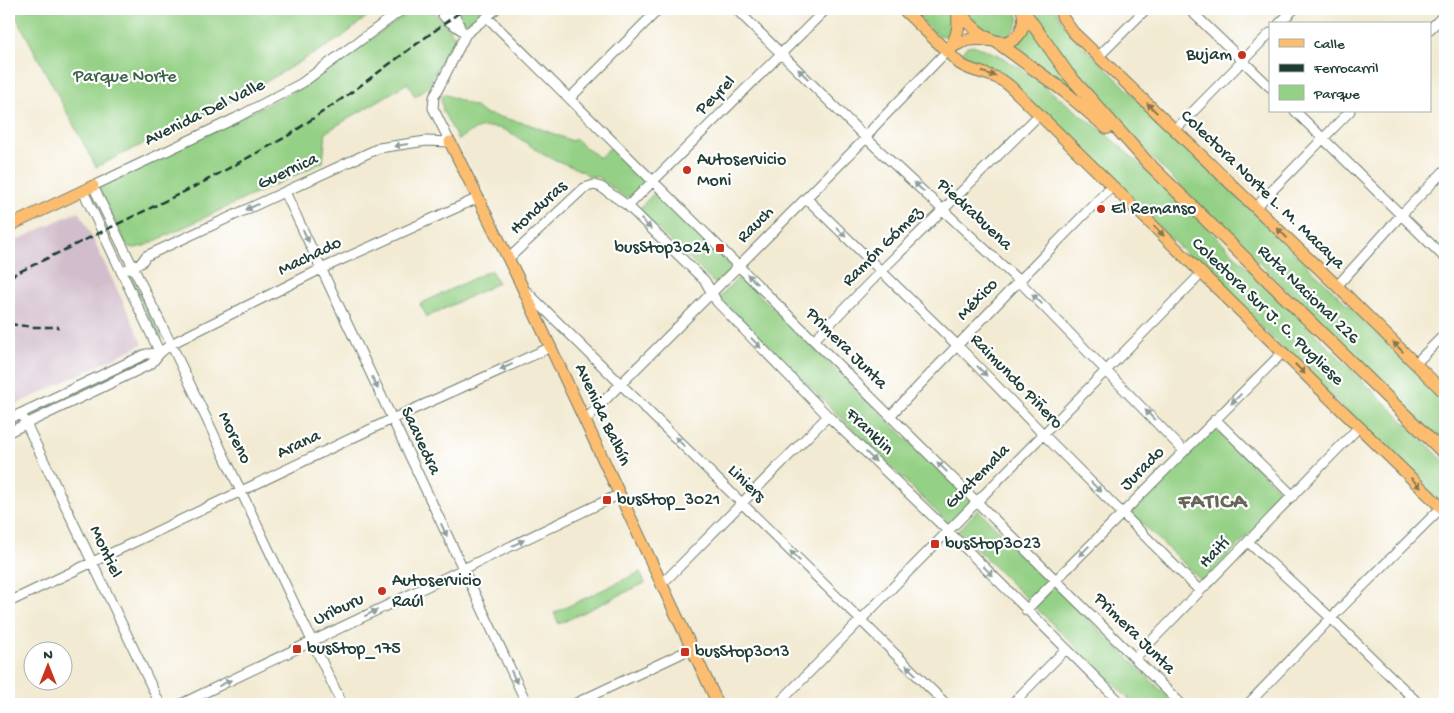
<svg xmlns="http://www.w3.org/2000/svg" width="1454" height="713" font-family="'Gochi Hand',sans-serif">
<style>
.industrial{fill:#d1bdcb}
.green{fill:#94d085;stroke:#5a865c}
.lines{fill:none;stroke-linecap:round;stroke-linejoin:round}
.minor-casing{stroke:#697a6b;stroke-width:11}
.major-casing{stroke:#697a6b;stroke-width:13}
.highway-casing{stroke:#697a6b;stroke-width:14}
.minor{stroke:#fff;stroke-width:9}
.major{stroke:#fcbd6f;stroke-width:11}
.highway{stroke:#fcbd6f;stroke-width:12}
.rail{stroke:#1f3d34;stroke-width:2.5;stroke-dasharray:8 4;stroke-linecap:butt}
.oneway{fill:#8f9e9a}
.oneway2{fill:#82774f}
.poi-dot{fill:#c8321e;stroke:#fff;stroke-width:2}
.labels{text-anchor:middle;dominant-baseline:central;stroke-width:4.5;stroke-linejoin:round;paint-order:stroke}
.poi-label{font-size:18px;fill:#1f3d34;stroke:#fff;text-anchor:start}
.park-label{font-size:18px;fill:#3c6248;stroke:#fff}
.street-label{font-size:18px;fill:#1f3d34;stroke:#fff}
.district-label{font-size:22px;font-weight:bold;letter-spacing:1px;fill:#66665a;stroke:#fff}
</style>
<rect width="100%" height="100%" fill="#fff"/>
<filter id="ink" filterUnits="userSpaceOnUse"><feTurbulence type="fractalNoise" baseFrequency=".02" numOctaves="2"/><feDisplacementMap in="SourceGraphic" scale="10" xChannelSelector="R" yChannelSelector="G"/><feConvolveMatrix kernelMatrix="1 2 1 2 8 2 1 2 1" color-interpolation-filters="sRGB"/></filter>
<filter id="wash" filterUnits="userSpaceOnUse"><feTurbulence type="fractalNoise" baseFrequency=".0096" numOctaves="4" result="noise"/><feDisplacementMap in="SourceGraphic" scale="20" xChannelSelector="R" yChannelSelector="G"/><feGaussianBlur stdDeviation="1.12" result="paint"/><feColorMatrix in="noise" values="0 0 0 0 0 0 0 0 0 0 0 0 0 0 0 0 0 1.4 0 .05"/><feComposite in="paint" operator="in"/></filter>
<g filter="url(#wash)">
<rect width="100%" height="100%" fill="#f2ead2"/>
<path class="industrial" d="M76,212L81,214L143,344L9,408V244Z"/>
<path class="green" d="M12,9H376L342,37L247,93L96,167Z
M414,9H432L454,35V43L442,58L429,86L415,97L408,83L326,132L323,162L144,246L135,248L129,247L126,244L97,187L299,89Z
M452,9H490L473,23C462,22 458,16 452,9Z
M910,9H946L954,24L952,31L945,36L937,35Z
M963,9H1015C1021,20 1018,26 1009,36L994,37L976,23Z
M1031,9H1055L1068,31L1445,400V445L1151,157L1117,121L1071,67Z
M1029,23L1104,121L1011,46Z
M973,45L998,55L1023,70L1106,134L1171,192L1445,462V507L1018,89L963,61L962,53L967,46Z
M444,94L476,107L483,113L528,124L572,141L575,139L599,158L611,147L643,178L645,181C643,190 633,197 624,197L598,177L588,176L584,172L544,155L516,136C510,135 508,130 502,129C482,124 474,129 458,140L443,111L441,98Z
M655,192L733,267L716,285L638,210Z
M491,270L498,283L427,317L420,304Z
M130,272L162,339L159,340L128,273Z
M740,276L971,502L949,524L719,298Z
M149,357L150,360L31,417L29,414Z
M1214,427L1286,496L1203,582L1131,513Z
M978,510L1050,580L1029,601L958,531Z
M640,572L645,583L559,624L554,613Z
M1055,586L1175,704H1134L1034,606Z"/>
</g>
<g filter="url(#ink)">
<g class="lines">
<defs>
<path id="minor" d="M440,9C444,22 457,25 466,34
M445,9C453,12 458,20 460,28
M736,9L866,138L1019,281L1184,451
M1189,9L1270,87
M487,17L1181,704
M1279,24L1294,9
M1430,29L1443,16
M1099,56L1146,9
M570,98L659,9
M1295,111L1445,258
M1175,130L1270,33
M450,142L433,108L434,97L466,34L487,17L496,9
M83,191L160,353
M285,192L527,704
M806,198L957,345L1043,434L1200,591
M628,206L826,9
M1255,208L1350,111
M508,259L584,188L594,185L601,187L628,206L705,281L717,302L828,416L948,531L1122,704
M121,272L141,263L146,256L379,148L426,141L450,142
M1337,286L1401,215L1445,170
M526,291L946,704
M814,340L881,271L1039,115
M1415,364L1445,334
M21,413L160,704
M890,416L1019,281L1112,186
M9,419L146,354L160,353
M1215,419L1293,496
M585,420L866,138L873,128L947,51
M9,432L151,364L160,353L171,344L321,269L478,198
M1248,542L1331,618L1419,704
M661,585L828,416
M9,602L392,419L551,347
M1026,610L1283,352
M1135,658L1359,427
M181,704L620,494
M342,704L171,344L93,186L236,118L302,83L403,9
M574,704L691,649
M778,704L1202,273
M1012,704L1066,649
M1248,704L1331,618L1441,508"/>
<path id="major" d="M903,9L960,64C977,75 995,72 1011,87L1445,511
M1059,9L1063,18L1073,32L1337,286L1445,393
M450,142L518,278L718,704
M9,226L93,186"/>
<path id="highway" d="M958,9C967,25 1001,58 1019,34C1024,27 1025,19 1023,11
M1022,9L1068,74L1147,162L1445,454
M997,42L1064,91L1107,128
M949,49C958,38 960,23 957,9
M947,51C960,40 973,37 990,40"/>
</defs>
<use href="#minor" class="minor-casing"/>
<use href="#major" class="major-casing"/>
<use href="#highway" class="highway-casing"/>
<use href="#minor" class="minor"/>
<use href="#major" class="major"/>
<use href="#highway" class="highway"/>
<path class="rail" d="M9,277L198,185L286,137L349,94L464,9
M9,324L34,327H59"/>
</g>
<defs><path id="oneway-solid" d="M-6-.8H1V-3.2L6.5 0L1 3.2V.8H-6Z" transform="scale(1.25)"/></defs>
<g class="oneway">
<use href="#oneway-solid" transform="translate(803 74) rotate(-135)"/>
<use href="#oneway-solid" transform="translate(401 145) rotate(172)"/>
<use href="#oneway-solid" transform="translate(919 187) rotate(-137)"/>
<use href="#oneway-solid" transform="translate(252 207) rotate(155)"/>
<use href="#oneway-solid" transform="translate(646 224) rotate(44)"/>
<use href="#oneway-solid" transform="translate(841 232) rotate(44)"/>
<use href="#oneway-solid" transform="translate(306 236) rotate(65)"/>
<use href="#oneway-solid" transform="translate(752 279) rotate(-136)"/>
<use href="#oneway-solid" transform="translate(1037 299) rotate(-135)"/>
<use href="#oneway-solid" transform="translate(756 343) rotate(46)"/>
<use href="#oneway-solid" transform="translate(506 367) rotate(155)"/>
<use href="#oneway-solid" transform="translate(982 371) rotate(46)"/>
<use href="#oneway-solid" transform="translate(375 383) rotate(65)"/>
<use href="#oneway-solid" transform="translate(1236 399) rotate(135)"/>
<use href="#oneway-solid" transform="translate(1150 415) rotate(-133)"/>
<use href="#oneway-solid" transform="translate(680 442) rotate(-136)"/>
<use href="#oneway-solid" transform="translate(871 457) rotate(44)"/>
<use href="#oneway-solid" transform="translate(942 467) rotate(-135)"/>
<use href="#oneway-solid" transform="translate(1096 487) rotate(45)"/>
<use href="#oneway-solid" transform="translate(444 530) rotate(65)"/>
<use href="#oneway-solid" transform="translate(518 543) rotate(-26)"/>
<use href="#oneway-solid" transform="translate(1084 551) rotate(135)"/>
<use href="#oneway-solid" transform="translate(795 556) rotate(-135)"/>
<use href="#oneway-solid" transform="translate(988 571) rotate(45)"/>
<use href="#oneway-solid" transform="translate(371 613) rotate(-26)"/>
<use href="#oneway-solid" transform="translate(911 670) rotate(-135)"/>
<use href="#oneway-solid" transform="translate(514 677) rotate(65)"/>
<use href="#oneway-solid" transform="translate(225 683) rotate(-26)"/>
</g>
<g class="oneway2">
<use href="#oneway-solid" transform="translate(989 74) rotate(17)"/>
<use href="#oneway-solid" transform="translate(1152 108) rotate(-136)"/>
<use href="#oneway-solid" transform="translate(1159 231) rotate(44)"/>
<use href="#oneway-solid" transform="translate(1282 233) rotate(-136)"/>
<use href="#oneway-solid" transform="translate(1398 347) rotate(-135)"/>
<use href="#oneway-solid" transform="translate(1300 369) rotate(45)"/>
<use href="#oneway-solid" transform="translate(1416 483) rotate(44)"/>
</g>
</g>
<g class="poi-dot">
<circle cx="1242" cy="55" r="5"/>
<circle cx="687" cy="170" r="5"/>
<circle cx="1101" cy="209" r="5"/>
<rect x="715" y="243" width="10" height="10" rx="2.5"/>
<rect x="602" y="495" width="10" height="10" rx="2.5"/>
<rect x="930" y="539" width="10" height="10" rx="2.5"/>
<circle cx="382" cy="591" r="5"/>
<rect x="292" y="644" width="10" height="10" rx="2.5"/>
<rect x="680" y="647" width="10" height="10" rx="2.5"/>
</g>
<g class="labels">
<g class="poi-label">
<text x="1232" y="55" text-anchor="end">Bujam</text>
<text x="697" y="160">Autoservicio<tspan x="697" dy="21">Moni</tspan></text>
<text x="1111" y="209">El Remanso</text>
<text x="710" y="248" text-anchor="end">busStop3024</text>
<text x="617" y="500">busStop_3021</text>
<text x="945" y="544">busStop3023</text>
<text x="392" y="581">Autoservicio<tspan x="392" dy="21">Raúl</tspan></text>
<text x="307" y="649">busStop_175</text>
<text x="695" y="652">busStop3013</text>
</g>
<g class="park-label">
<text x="125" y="77">Parque Norte</text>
</g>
<g class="street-label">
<text transform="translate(716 96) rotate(-45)">Peyrel</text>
<text transform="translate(205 113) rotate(-26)">Avenida Del Valle</text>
<text transform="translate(288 172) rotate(-25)">Guernica</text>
<text transform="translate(1262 190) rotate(44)">Colectora Norte L. M. Macaya</text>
<text transform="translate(539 208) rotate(-43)">Honduras</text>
<text transform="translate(974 215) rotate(43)">Piedrabuena</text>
<text transform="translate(756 225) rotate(-45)">Rauch</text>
<text transform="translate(883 247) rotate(-45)">Ramón Gómez</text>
<text transform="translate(310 257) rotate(-26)">Machado</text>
<text transform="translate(1308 295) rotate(44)">Ruta Nacional 226</text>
<text transform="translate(978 300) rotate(-46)">México</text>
<text transform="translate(1267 312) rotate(44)">Colectora Sur J. C. Pugliese</text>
<text transform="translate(846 349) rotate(45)">Primera Junta</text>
<text transform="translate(1016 382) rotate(46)">Raimundo Piñero</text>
<text transform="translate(602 415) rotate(65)">Avenida Balbín</text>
<text transform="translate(869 432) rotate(44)">Franklin</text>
<text transform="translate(234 438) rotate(64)">Moreno</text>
<text transform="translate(420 441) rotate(65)">Saavedra</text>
<text transform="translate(299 445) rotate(-25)">Arana</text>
<text transform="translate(1143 469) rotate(-45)">Jurado</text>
<text transform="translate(978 477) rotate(-45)">Guatemala</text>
<text transform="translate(746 484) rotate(45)">Liniers</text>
<text transform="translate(105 552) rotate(65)">Montiel</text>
<text transform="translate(1215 553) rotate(-46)">Haití</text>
<text transform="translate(339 610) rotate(-26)">Uriburu</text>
<text transform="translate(1134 634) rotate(45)">Primera Junta</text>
</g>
<g class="district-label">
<text x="1213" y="503">FATICA</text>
</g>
</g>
<rect width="1454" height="713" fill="none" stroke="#fff" stroke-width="30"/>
<rect x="1269" y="22" width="162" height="90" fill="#ffffff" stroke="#a5b1ae"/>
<rect x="1279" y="39" width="25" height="8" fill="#fcbd6f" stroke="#a5b1ae"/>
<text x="1314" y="48" font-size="15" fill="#1f3d34">Calle</text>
<rect x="1279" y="64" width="25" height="8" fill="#1f3d34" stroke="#a5b1ae"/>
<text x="1314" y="72" font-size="15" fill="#1f3d34">Ferrocarril</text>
<rect x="1279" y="85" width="25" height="15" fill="#94d085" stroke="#a5b1ae"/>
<text x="1314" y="98" font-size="15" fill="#1f3d34">Parque</text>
<g transform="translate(48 666)"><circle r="24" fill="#ffffff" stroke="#a5b1ae"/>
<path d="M0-4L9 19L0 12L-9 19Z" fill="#c8321e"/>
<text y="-8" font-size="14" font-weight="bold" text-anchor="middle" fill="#1f3d34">N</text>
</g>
</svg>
